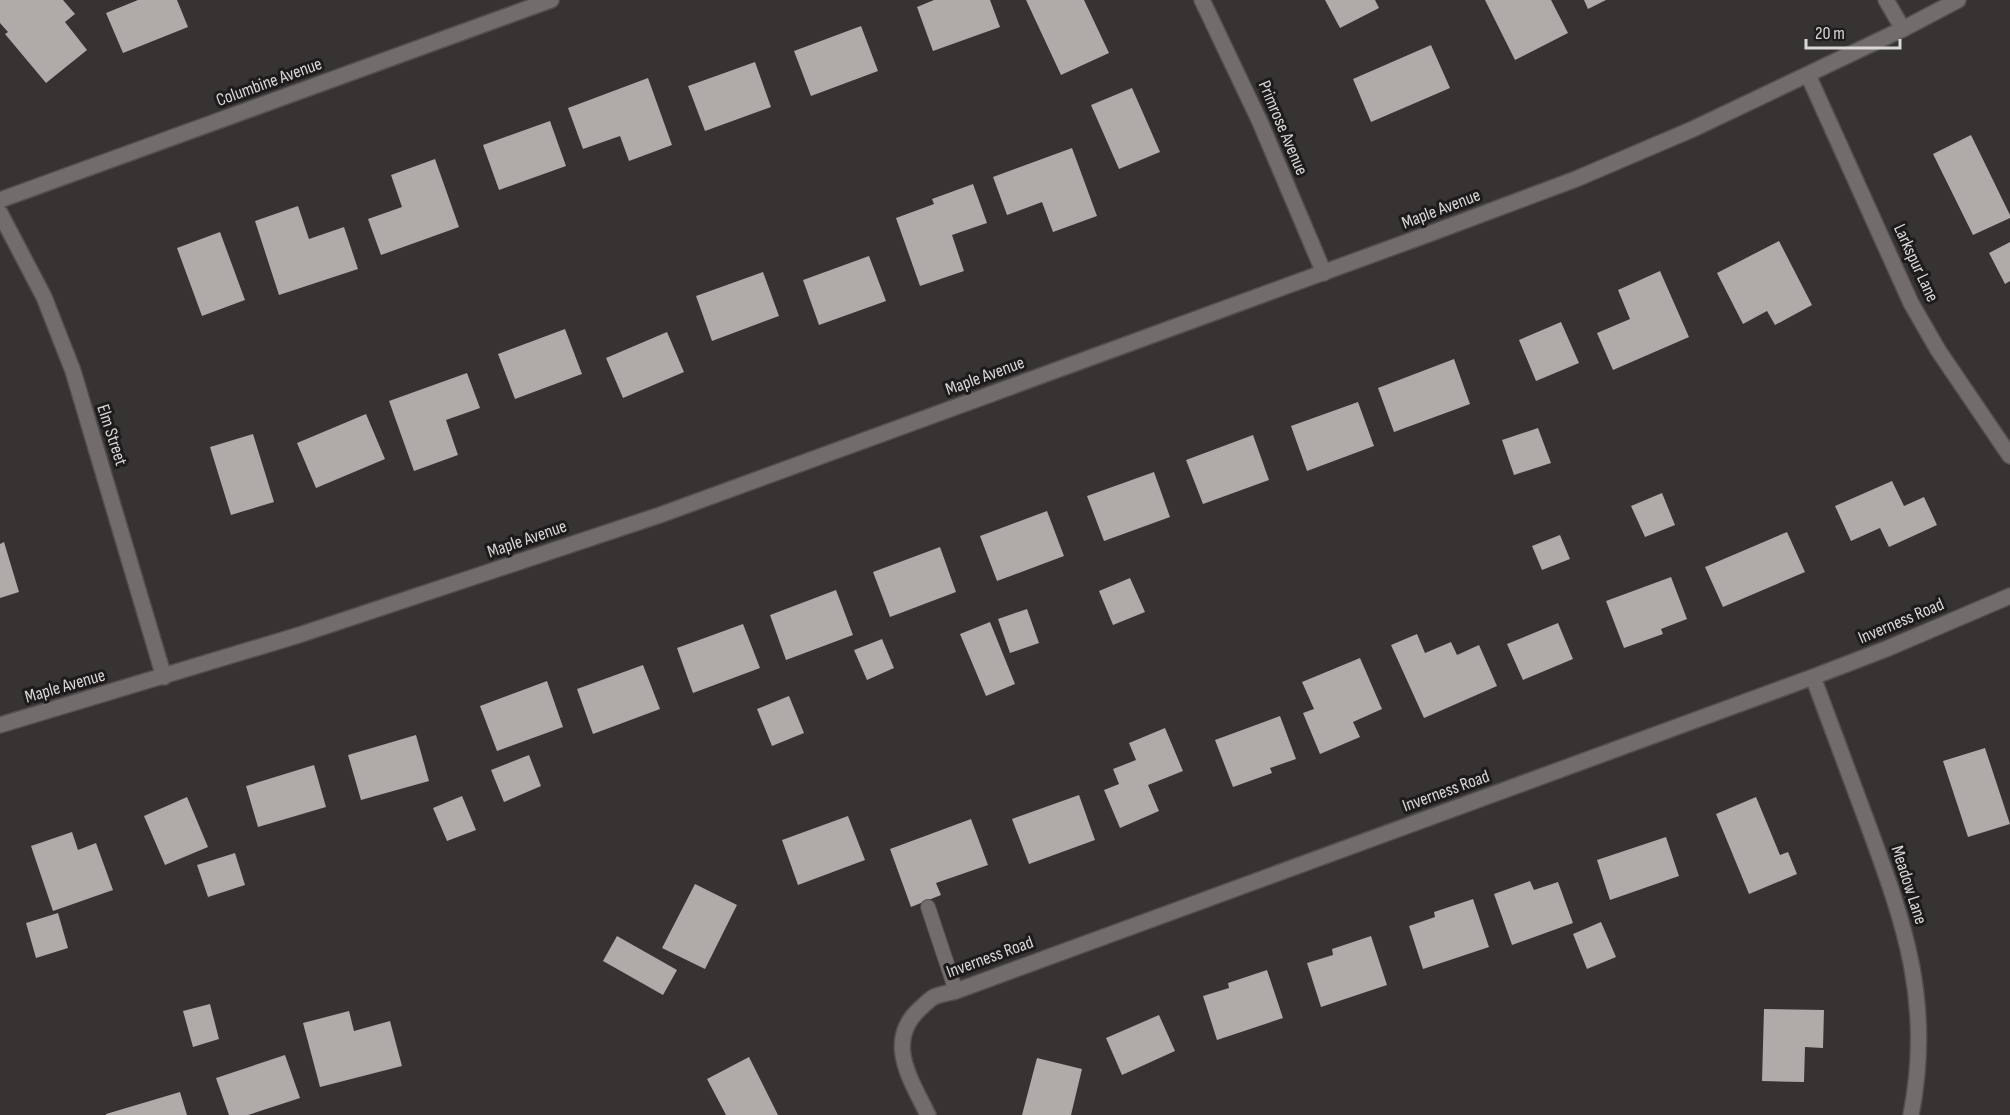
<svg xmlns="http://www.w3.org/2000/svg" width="2010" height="1115" font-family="'Sofia Sans Condensed',sans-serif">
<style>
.building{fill:#b0aaa9}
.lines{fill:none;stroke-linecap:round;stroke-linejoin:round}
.service-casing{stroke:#534f4f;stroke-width:16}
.minor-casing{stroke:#534f4f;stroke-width:18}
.secondary-casing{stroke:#534f4f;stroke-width:18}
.service{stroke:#726d6c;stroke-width:14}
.minor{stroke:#726d6c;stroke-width:15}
.secondary{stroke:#726d6c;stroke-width:15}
.labels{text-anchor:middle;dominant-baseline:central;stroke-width:6;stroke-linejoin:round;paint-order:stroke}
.street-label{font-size:18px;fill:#dad7d7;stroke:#1d1b1b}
</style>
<rect width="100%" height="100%" fill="#373332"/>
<path class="building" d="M0,0H63L75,14L65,22L87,50L46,83L5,34L8,32L0,23Z
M138,0H177L188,27L123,53L106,13Z
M934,0H990L1000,27L933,51L917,7Z
M1026,0H1084L1109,53L1061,75Z
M1325,0H1375L1379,8L1340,28Z
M1485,0H1551L1568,33L1515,60Z
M1584,0H1606L1588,9Z
M861,26L878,71L811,96L794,51Z
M1431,45L1450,88L1371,122L1353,79Z
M755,62L771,107L705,131L688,86Z
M648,78L672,145L629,161L620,136L583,149L568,108Z
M1132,88L1160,152L1119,169L1091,105Z
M550,121L566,166L499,190L483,145Z
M1971,135L2010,215V218L1973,235L1933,154Z
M1072,148L1097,216L1053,232L1042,202L1007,215L993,177Z
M435,159L459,227L381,255L368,219L402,207L391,175Z
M973,184L987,223L952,235L964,271L920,286L896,218L934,204L932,199Z
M298,206L309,239L344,227L358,269L279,295L255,221Z
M220,232L245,300L202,316L177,248Z
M1779,241L1812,305L1775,325L1767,311L1743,324L1717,273Z
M2010,242V281L2005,284L1989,253Z
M869,256L886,301L819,325L803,280Z
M1660,271L1689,337L1613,370L1597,333L1630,319L1618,290Z
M763,272L779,316L712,341L696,296Z
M1561,322L1579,363L1536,381L1519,340Z
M565,329L582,374L515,399L498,354Z
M667,332L684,372L623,398L606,358Z
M1454,359L1470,404L1394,432L1378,388Z
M467,373L480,408L446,420L458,455L414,471L389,401Z
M1358,402L1374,446L1307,471L1291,426Z
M366,414L385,459L316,488L297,443Z
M1538,428L1551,463L1514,475L1502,440Z
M253,434L274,502L231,515L210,447Z
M1253,435L1269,480L1203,504L1186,460Z
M1154,472L1170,517L1104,541L1087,496Z
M1892,481L1904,506L1924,497L1937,525L1889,547L1880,528L1851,541L1835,506Z
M1662,493L1675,525L1645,537L1631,506Z
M1047,511L1064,556L997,581L980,536Z
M1787,532L1805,572L1723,607L1705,567Z
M1560,535L1570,559L1542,570L1532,546Z
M4,542L19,592L0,598V544Z
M940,547L956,592L890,617L873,572Z
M1671,577L1687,619L1661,629L1663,634L1624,648L1606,601Z
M1130,578L1145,612L1113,625L1099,591Z
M836,590L853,635L786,660L770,615Z
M1027,609L1039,643L1010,653L998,619Z
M990,622L1015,684L986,696L960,634Z
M1558,623L1573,659L1523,680L1507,644Z
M743,624L760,668L693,693L677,648Z
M1417,634L1425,653L1451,642L1457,655L1479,645L1497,686L1424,718L1391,645Z
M882,639L894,668L867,680L854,650Z
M1360,658L1382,709L1353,722L1360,737L1320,754L1303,713L1314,709L1302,682Z
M643,665L660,709L593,734L577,689Z
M547,681L563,727L497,751L480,706Z
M789,696L804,733L772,746L757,709Z
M1280,716L1296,759L1270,768L1272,773L1233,787L1215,740Z
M1165,728L1183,771L1148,785L1159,811L1120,828L1104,790L1119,784L1113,769L1136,760L1129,743Z
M416,735L429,781L361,800L348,755Z
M1985,748L2010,824L1968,837L1943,761Z
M529,755L541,786L504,802L491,770Z
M314,765L326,807L258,827L246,786Z
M1079,795L1095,840L1029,864L1012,819Z
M462,796L476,830L447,841L433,808Z
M187,797L208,847L165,865L144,816Z
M1756,797L1780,855L1788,852L1797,874L1749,894L1716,814Z
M848,816L865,860L798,885L782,840Z
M971,819L988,865L936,883L941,895L911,907L890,849Z
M72,832L78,850L96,843L113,890L53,911L31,846Z
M1666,837L1679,876L1610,900L1597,860Z
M235,853L245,885L208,897L197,865Z
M1530,881L1534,890L1558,882L1573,923L1512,945L1494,894Z
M695,884L737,905L705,969L662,948Z
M1473,899L1489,947L1423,969L1409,926L1435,917L1434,912Z
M58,913L68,948L36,958L26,923Z
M1601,922L1616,957L1587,969L1573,934Z
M617,936L677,970L663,995L603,961Z
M1371,936L1387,985L1321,1007L1307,963L1333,955L1332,949Z
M1267,970L1283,1018L1217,1040L1203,996L1229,988L1228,983Z
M210,1004L219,1039L193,1047L183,1011Z
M1764,1009L1824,1010L1823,1048L1805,1047L1804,1082L1762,1081Z
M349,1011L354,1031L390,1021L402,1066L320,1087L303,1023Z
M1159,1015L1175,1051L1122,1075L1106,1038Z
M285,1055L300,1098L248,1115H229L216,1078Z
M749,1057L778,1115H726L707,1079Z
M1037,1058L1082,1069L1071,1115H1022Z
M180,1092L187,1115H106V1114Z"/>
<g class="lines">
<defs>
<path id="service" d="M928,907L956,991"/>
<path id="minor" d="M1202,0L1260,122L1324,273
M1886,0L1903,29
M1808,75L1911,303L1938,350L2010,456
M0,200L551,0
M0,213L44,297L73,371L164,677
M1813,677C1831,725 1849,774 1867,822C1905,925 1933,1003 1911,1115
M928,1115C910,1078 883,1039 923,1006C926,1003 930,999 934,997C940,994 949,993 956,991L1813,677L1886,649L2010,596"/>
<path id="secondary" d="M0,725L299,635L660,515L1437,231L1576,179L1693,129L1903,29L1958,0"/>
</defs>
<use href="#service" class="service-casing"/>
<use href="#minor" class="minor-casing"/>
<use href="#secondary" class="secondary-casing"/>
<use href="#service" class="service"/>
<use href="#minor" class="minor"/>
<use href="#secondary" class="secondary"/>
</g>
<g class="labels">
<g class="street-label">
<text transform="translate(269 82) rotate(-20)">Columbine Avenue</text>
<text transform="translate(1283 128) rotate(67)">Primrose Avenue</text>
<text transform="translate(1441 209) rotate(-21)">Maple Avenue</text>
<text transform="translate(1916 263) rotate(65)">Larkspur Lane</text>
<text transform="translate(985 376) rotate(-20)">Maple Avenue</text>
<text transform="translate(112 435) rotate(72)">Elm Street</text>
<text transform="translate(527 539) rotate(-19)">Maple Avenue</text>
<text transform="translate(1901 621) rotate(-23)">Inverness Road</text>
<text transform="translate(65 686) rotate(-16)">Maple Avenue</text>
<text transform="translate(1446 791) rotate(-20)">Inverness Road</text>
<text transform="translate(1909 885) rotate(72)">Meadow Lane</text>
<text transform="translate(990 957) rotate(-20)">Inverness Road</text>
</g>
</g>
<path d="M1806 39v9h94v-9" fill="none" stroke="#dad7d7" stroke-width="3"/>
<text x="1815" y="39" font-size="18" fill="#dad7d7" stroke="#1d1b1b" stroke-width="4.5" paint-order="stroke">20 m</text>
</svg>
